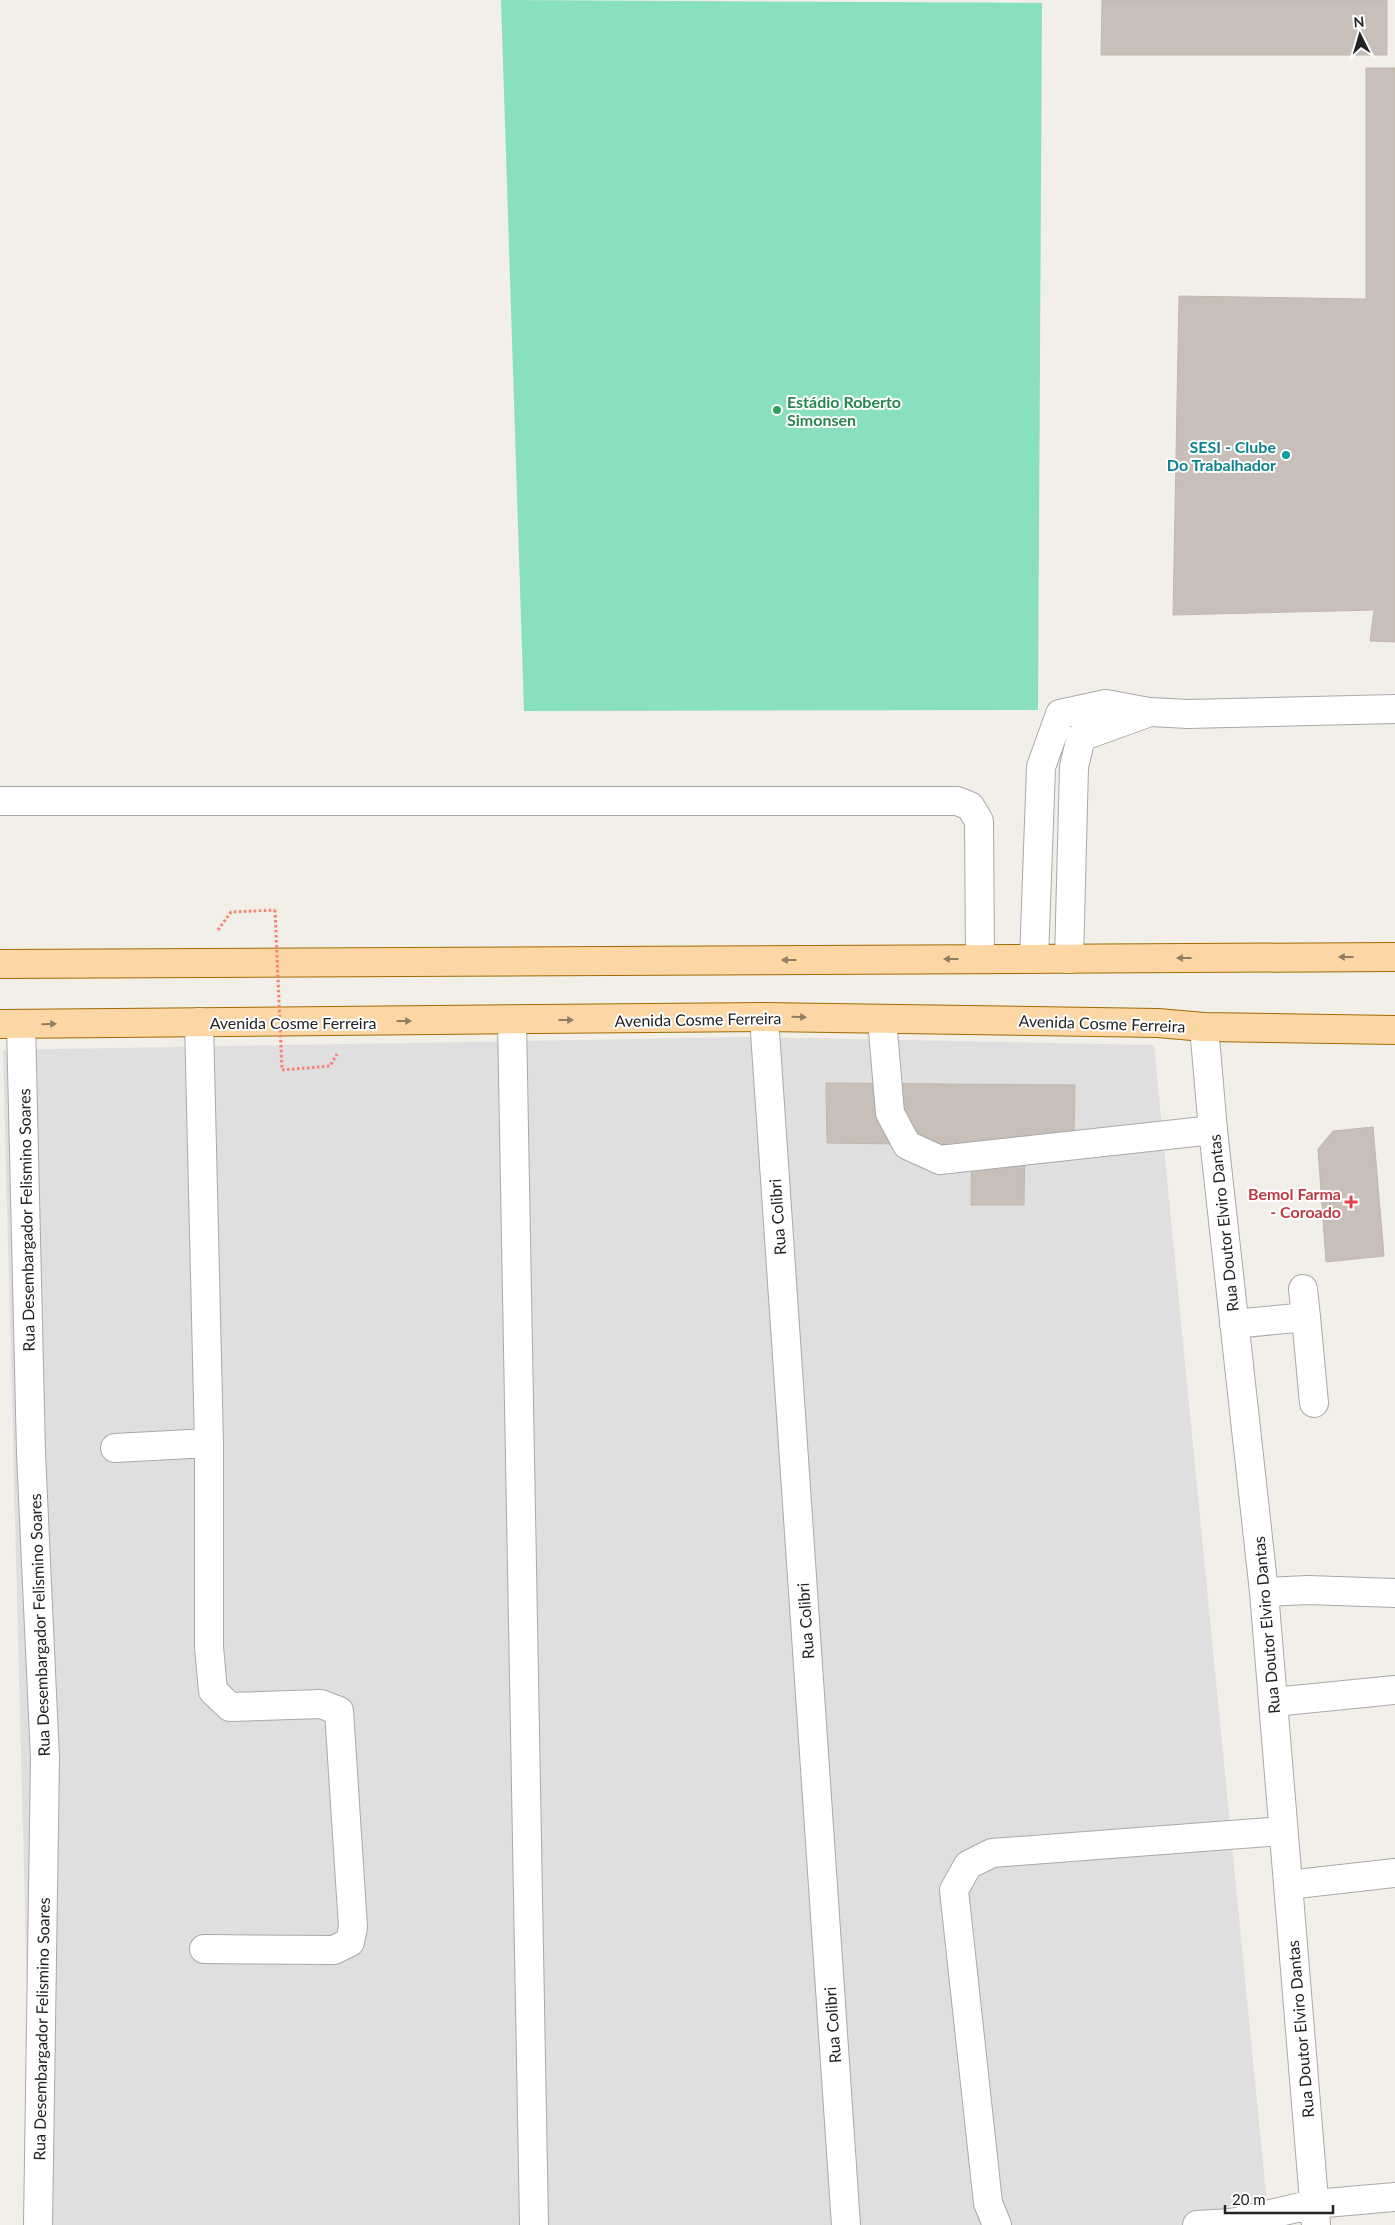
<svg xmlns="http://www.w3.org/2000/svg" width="1395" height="2225" font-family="Lato,sans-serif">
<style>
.residential{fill:#e0dfdf}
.pitch{fill:#88e0be}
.building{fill:#c7bfb8;stroke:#c4b6ab}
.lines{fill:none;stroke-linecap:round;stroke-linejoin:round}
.minor-casing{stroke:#a9a9a9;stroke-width:30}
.major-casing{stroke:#a06b00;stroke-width:30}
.path{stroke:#fa8072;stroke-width:3;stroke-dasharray:2.5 2.5;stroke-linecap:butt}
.minor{stroke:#fff;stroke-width:28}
.major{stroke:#fcd6a4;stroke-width:28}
.path-bridge{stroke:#fa8072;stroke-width:3;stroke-dasharray:2.5 2.5;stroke-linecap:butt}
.oneway{fill:#8f7c63}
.leisure-dot{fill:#2e9e5b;stroke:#fff;stroke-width:2}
.culture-dot{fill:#0f9aa8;stroke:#fff;stroke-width:2}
.health-dot{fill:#e0444e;stroke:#fff;stroke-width:2}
.labels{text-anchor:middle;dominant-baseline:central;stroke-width:4;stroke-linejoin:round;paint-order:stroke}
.leisure-label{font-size:16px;font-weight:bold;fill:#27864d;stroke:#fff;text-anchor:start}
.culture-label{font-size:16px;font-weight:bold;fill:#0d838f;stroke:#fff;text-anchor:end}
.street-label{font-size:16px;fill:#222;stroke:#fff}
.health-label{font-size:16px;font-weight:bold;fill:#be3a42;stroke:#fff;text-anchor:end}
</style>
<rect width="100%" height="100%" fill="#f2efe9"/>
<path class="residential" d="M747,1037L1154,1045L1269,2225H33L3,1050Z"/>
<path class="pitch" d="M501,0L1042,3L1038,710L524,711Z"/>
<path class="building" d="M1102,0H1387V55H1101Z
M1366,68H1395V642L1370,641L1374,610L1173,615L1179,296L1366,299Z
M826,1083L1075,1085L1074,1140H1025L1024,1205H971L972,1145L827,1143Z
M1373,1127L1384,1256L1326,1262L1318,1149L1333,1131Z"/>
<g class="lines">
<defs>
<path id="minor" d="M0,801H957L970,806L979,821L980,959
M1034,959L1041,767L1060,714L1106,704L1149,712
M1069,959L1074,767L1081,737L1150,712L1188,714L1395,709
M764,1017L846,2225
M882,1019L890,1113L907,1145L940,1160L1213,1130
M512,1020L534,2225
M199,1022L209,1443V1647L213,1691L230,1707L321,1704L339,1711L353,1927L350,1942L334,1950L204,1949
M21,1024L31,1453L45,1759L38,2225
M1204,1027L1213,1130L1264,1592L1316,2225
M1306,1317L1314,1403
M1234,1324L1306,1317L1303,1289
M115,1448L209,1443
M1264,1592L1308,1590L1395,1593
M1274,1702L1395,1690
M1288,1885L1395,1873
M997,2225L988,2203L954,1890L968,1865L992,1853L1282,1831
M1197,2225L1232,2223L1314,2204L1395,2197"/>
<path id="major" d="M0,964L1395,957
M0,1024L764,1017L1158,1023L1204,1027L1395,1030"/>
</defs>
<use href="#minor" class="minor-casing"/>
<use href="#major" class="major-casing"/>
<path class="path" d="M218,930L231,912L275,910
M282,1070L330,1066L337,1054"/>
<use href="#minor" class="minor"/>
<use href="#major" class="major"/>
<path class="path-bridge" d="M275,910L282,1070"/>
</g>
<defs><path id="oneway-solid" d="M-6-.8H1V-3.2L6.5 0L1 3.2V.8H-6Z" transform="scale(1.25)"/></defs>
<g class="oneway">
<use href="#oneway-solid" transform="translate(1346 957) rotate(180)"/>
<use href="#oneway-solid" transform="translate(1184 958) rotate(180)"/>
<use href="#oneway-solid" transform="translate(951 959) rotate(180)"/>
<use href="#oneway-solid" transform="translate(789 960) rotate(180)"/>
<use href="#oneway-solid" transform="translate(799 1017) rotate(1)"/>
<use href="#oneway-solid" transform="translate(566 1020)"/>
<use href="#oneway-solid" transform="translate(404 1021)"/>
<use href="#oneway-solid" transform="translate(49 1024) rotate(-1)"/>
</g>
<circle class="leisure-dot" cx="777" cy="410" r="5"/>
<circle class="culture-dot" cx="1286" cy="455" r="5"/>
<path class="health-dot" d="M1348.5 1194.5h5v5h5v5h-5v5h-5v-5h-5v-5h5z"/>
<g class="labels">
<g class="leisure-label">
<text x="787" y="401">Estádio Roberto<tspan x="787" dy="18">Simonsen</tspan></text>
</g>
<g class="culture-label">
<text x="1276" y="446">SESI - Clube<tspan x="1276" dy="18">Do Trabalhador</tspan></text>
</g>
<g class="street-label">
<text transform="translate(698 1019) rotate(-1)">Avenida Cosme Ferreira</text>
<text x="293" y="1022">Avenida Cosme Ferreira</text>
<text transform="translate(1102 1023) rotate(2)">Avenida Cosme Ferreira</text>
<text transform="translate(777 1217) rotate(-94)">Rua Colibri</text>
<text transform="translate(26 1220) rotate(-91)">Rua Desembargador Felismino Soares</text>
<text transform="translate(1223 1223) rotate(-96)">Rua Doutor Elviro Dantas</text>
<text transform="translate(805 1621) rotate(-94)">Rua Colibri</text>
<text transform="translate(39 1625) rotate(-92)">Rua Desembargador Felismino Soares</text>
<text transform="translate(1266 1625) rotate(-95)">Rua Doutor Elviro Dantas</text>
<text transform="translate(832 2025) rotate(-94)">Rua Colibri</text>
<text transform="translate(41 2029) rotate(-89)">Rua Desembargador Felismino Soares</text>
<text transform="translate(1300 2029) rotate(-95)">Rua Doutor Elviro Dantas</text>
</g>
<g class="health-label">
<text x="1341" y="1193">Bemol Farma<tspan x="1341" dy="18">- Coroado</tspan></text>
</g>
</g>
<g transform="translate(1360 35) rotate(355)" stroke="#ffffff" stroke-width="4" paint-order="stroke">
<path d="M0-4L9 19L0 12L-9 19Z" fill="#222222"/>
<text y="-8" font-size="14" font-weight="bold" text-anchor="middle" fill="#222222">N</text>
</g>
<path d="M1225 2205v8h108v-8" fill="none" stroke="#222222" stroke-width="2.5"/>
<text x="1232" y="2205" font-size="15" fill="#222222" stroke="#ffffff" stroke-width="4" paint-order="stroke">20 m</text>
</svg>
